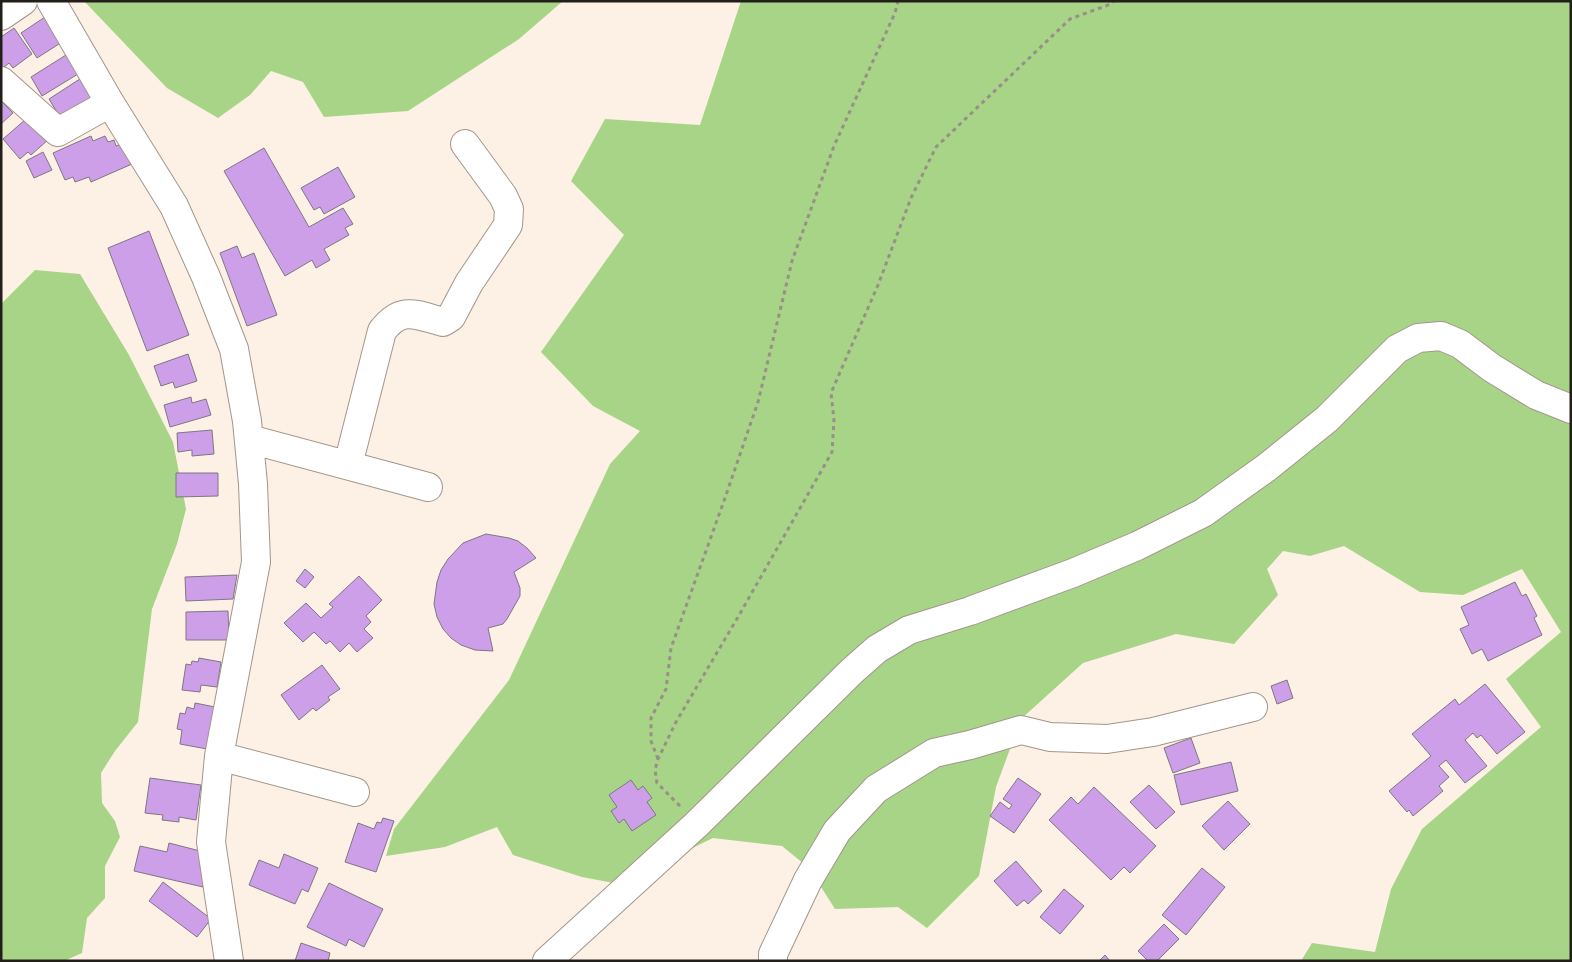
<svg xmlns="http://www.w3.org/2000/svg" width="1572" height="962" font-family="'Public Sans',sans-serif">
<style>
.green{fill:#a8d487}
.building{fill:#ce9fe9;stroke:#7e7682}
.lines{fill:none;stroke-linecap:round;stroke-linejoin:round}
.minor-casing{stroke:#a2968c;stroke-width:30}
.path{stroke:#988f88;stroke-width:3;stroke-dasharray:4 4;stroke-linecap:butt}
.minor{stroke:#fff;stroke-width:28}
</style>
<rect width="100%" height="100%" fill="#fdf0e5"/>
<path class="green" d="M84,1H563L519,39L408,111L324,117L303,82L271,71L250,95L218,118L167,88Z
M741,1H1571V961H1301L1312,943L1375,952L1391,889L1422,829L1541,727L1506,679L1561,632L1522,569L1463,595L1420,592L1344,546L1310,556L1283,551L1267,569L1278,595L1234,644L1176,634L1083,663L1021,719L996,787L979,876L927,928L898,907L835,909L809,868L782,846L713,838L674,857L640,888L582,877L513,855L497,827L445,847L386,856L394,829L509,680L610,464L640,431L593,406L541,352L624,235L571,181L605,119L700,125Z
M35,270L80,274L129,355L173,442L186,509L177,544L152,609L138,722L115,751L101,773L102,803L115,821L120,837L105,866V898L87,918L82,953L64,961H1V304Z"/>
<path class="building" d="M45,17L62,42L37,58L21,33Z
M14,28L32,54L13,68L9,63L3,68L1,66V37Z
M66,55L78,74L42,96L31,77Z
M86,75L99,96L61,119L49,99Z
M1,101L13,113L1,124Z
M26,119L49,139L31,155L28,152L20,159L3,139Z
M91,136L93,141L105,136L108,142L114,140L116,146L123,143L132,164L91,182L89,177L75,182L73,177L65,180L53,153Z
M264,148L309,227L343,208L353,224L345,228L349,235L324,249L330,260L316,268L312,260L285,276L224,171Z
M43,152L52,170L34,178L26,161Z
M338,167L355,197L324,214L320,207L314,210L301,188Z
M149,231L189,335L147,351L108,248Z
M237,246L242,258L254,253L277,315L247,326L220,253Z
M188,354L197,381L175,388L173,382L161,386L154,366Z
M191,397L192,403L206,399L211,415L170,427L164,405Z
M212,430L214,454L192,456V450L178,452L177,433Z
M176,473H218V496L176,497Z
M486,534L509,538L518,541L527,548L536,558L514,572L520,588V596L507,619L503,624L488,628L493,651L475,650L461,645L451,638L443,629L437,617L434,604L437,582L441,570L448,559L463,543Z
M305,569L314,577L305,588L296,581Z
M237,575L233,599L186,601L185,577Z
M359,576L382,600L366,616L371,622L364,629L373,638L357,652L349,643L340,652L330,641L326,644L314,632L303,642L284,623L306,603L321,618L333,607L329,604Z
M1515,582L1522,596L1526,594L1537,616L1534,618L1542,635L1488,661L1482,649L1472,654L1460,629L1469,625L1461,607Z
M228,611L229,640H186V612Z
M199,658L221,662L217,687L201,685L200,692L182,690L186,664L191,665L192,661L198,662Z
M322,665L340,689L328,697L330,700L316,711L313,708L299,720L281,695Z
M1287,680L1293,698L1277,704L1271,686Z
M1485,684L1525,732L1497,754L1481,735L1477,738L1473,733L1465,740L1487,766L1465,783L1446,760L1439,766L1449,777L1439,786L1443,791L1413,816L1409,810L1407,812L1389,791L1431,756L1412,734L1455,699L1459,705Z
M195,703L215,707L207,749L180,744L182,730L177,729L180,713L185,714L187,707L194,709Z
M1191,738L1200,763L1173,773L1164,748Z
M1231,762L1238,791L1181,805L1174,775Z
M150,778L201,785L196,820L179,817V822L162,820L163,815L145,813Z
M1018,778L1041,794L1014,833L990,816L1000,802L1009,809L1012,805L1003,799Z
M631,780L638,790L643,786L652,798L647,802L656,815L632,831L624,819L619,823L611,811L617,807L609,795Z
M1149,785L1175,812L1156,829L1130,802Z
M1094,787L1156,846L1130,873L1124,867L1111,880L1049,820L1071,797L1078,804Z
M1228,801L1250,824L1224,850L1202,826Z
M383,818L394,821L376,872L345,862L358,823L374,829L377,822L381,823Z
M169,843L204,852L200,867L205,868L206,874L203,887L134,871L140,846L167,852Z
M284,854L318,868L308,892L302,889L295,904L249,885L259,860L279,868Z
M1016,861L1042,891L1028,904L1024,900L1017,906L994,881Z
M1202,868L1225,887L1186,935L1162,915Z
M163,882L211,919L197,937L149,901Z
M329,883L383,909L364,947L349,939L346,946L307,927Z
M1064,889L1084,906L1060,934L1040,917Z
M1164,924L1179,939L1157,961H1148L1138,951Z
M301,943L330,953L328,961H295Z
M1105,955L1110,961H1099Z"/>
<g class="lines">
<defs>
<path id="minor" d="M51,1L110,103L174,206L206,277L234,349L247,421L253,484L256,562L219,756L211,842L229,961
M1,16L23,1
M1,81L58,132L110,103
M249,439L428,487
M348,465L382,331C402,305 416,315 443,322L451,317L469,283L508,225L509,209L503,196L465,144
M219,756L355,792
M547,961L697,824L852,671L877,649L909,630L970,611L1073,573L1137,546L1203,513L1266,468L1327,419L1397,349L1418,338L1441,336L1460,344L1492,368L1536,395L1571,409
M773,961V954L808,880L837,831L876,789L934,753L970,745L1021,730L1050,737L1107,739L1153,732L1253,707"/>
</defs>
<use href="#minor" class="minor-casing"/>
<path class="path" d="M658,759L651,741V718L666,689L671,648L725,498L758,402L792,261L834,146L895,13L898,1
M680,806L657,783L655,770L658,759L676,722L738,617L832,452L834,420L831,393L878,285L911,198L936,147L1070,19L1111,4L1114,1"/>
<use href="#minor" class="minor"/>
</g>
<rect width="1572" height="962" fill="none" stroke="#221e1a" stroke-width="5"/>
</svg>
